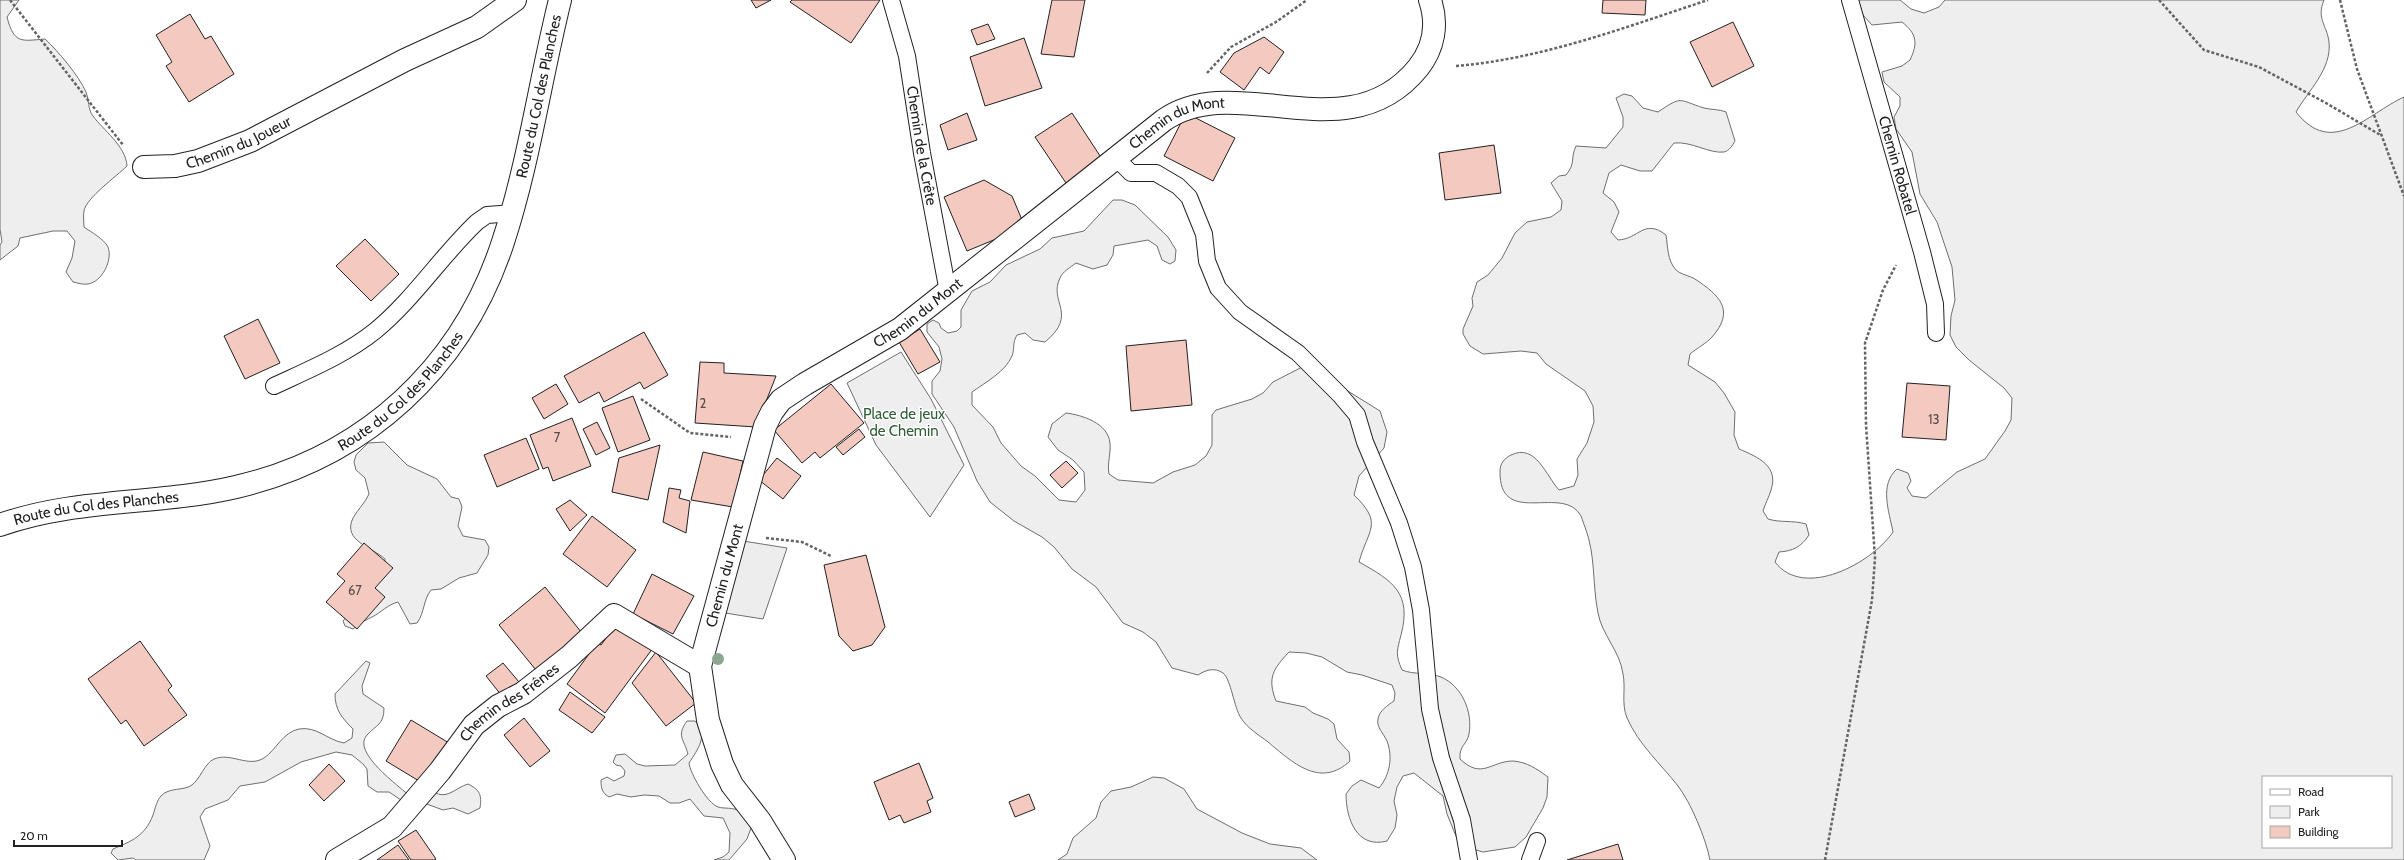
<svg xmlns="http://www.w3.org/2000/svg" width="2404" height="860" font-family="Cabin,sans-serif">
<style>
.green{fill:#eee;stroke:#6f6f6f;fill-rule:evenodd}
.parking{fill:#ededed;stroke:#6f6f6f}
.building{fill:#f3c9c0;stroke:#222}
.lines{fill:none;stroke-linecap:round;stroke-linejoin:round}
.service-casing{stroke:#222;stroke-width:18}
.minor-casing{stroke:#222;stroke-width:24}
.tertiary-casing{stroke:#222;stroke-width:24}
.path{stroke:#646464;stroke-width:2.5;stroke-dasharray:3 2;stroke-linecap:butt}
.service{stroke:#fff;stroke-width:16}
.minor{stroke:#fff;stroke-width:22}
.tertiary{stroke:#fff;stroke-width:22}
.tree{fill:#8da692}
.labels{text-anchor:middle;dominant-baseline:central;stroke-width:3;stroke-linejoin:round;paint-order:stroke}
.number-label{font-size:13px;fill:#564c4a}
.street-label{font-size:15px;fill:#222;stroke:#fff}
.park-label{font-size:15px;fill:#2f5e38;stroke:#fff}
</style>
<rect width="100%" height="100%" fill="#fff"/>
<path class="green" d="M0,0H19L7,17C14,44 21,41 45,39C58,51 79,76 86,92C89,100 88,110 93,116C103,130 126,146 127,166C117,176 86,198 84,211C83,216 84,222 84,227C91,232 104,239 108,247C113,260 102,282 88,284C84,285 78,283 73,282L66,272L72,258L75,241L67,231H53L20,238L18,246L0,260V245L2,242L0,229Z
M1844,0H1900L1911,9L1924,13L1939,7L1945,0H2324C2316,19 2327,25 2329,42C2332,69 2308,91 2296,112C2332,158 2367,114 2404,97V860H1710C1706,839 1691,803 1678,786C1660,763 1639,745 1627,718C1621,703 1626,689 1623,674C1620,651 1602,635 1598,613C1592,583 1596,556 1585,527C1583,523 1582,516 1579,513C1559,486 1499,527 1500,471C1500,463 1505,458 1511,455C1536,443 1546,476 1559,490L1574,486L1578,475L1577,459L1587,443L1594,422L1593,406L1585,391L1546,364L1537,353L1521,351L1483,354L1470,346L1463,334V329L1473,306L1472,298L1477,282L1488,275L1502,258L1515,233L1527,222L1551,217L1561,210L1562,201L1551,183L1559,176L1566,175C1576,163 1570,159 1576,146L1606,148L1623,127V117L1616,98L1624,94L1632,96L1643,108L1658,112C1683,95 1678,100 1704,108C1712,110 1719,109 1726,112L1735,141C1732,146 1729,151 1724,152C1710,154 1691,141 1674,143L1652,171H1640L1621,165L1609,173L1603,193L1614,202L1619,212L1611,232L1618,240C1639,239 1644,218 1666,235C1668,247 1667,260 1676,270C1680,274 1690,276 1695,279C1719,295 1736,310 1712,337C1707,343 1697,348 1690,354L1688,365L1715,382L1724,393L1735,412L1734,435L1739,449C1758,457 1779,466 1771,490C1769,497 1765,504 1763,511L1768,519C1781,523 1793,520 1806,524L1809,535C1801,547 1793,551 1779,552L1775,562C1804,600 1872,563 1893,532C1889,511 1879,485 1897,469L1908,473L1911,481L1907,488L1912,496L1926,498L1957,472L1985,459L2005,431L2011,420L2012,398L2004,388L1969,360L1956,347L1950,335L1951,316L1955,300L1952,267L1937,222L1920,194L1912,152L1896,129L1894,117L1900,106V97L1884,82L1882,72L1902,66L1910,60C1918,43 1917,34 1902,22L1872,25L1863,15L1860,6ZM2263,777H2391V847H2263Z
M1113,200H1122L1135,205L1168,237L1176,250L1175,261L1170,264L1162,260L1157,246L1148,240L1114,246L1113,255L1107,265L1093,269L1076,263C1071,267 1062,272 1060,278C1048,302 1079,314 1045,342L1033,340L1025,333L1017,335C1012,343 1015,349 1012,356C1005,372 986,382 972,392V405L993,427L1001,443L1021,466L1035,476L1059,500L1076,502L1085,490L1084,472L1073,460L1058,450L1048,437L1052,424L1066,413C1082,415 1108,423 1110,443C1111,454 1107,463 1109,474L1118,480L1153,483L1173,472L1195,465L1206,456L1212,445V415L1216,410L1252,399L1263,393L1273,382L1306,365L1380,411L1387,432L1384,448L1359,476L1354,495C1384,524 1368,529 1359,562C1393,581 1412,593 1401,635C1397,651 1395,654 1402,670C1414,675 1429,672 1441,677C1462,686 1473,712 1469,734C1467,745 1459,745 1460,759C1482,780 1491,761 1513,761C1527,762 1537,769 1548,777L1547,797L1543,808L1526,837L1515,847L1483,852L1466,847L1458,841L1447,814L1443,796L1414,773L1403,776L1397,787L1394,801L1397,815L1395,828L1387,841C1357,849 1346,819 1346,794L1352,786L1361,780L1379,788C1390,775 1393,757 1387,741C1384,734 1376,727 1378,719C1379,711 1388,705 1394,701L1395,693L1392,685L1362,675L1347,672L1322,657L1306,653L1289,652C1273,669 1267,678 1276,701L1305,707L1313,713L1328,719L1334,724L1337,739L1349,752L1350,761C1320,789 1292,762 1268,742C1259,735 1247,728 1241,718C1234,708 1231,679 1223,673C1214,667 1206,670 1198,675L1172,668L1156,642L1143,632L1123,623L1096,587L1072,569L1054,547L1042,537L1014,521L990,502L977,481L954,427L932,394V381L940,371L942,359L939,347L927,332V324L933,320L939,323L941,328L948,333L957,331L961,327V310L972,291L990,282L1006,265L1040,249L1052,238L1084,231Z
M901,352L931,399L964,465L930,517L876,445L847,383Z
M384,442L407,465L437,479L451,497L459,499L462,507L458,526L463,536L485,540L489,547L488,555L477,573L459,578L441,589L431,590C423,600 425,612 417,623L410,624L398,602C387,605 382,612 372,617C364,621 361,622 353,629L345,626L343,621L385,570V559C372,547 342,541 353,518C358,509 365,503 369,494L365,478L356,470L354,462L356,455L368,443Z
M366,661L370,663L362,686L363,694L384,708C384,725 376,725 367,735C351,752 399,786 411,797L434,792C447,800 455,788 468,784C480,790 482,795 480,808L468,814L453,808L443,810L424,803L407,804L389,792H377L368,786L367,769L363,764L352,755L336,752L301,762L265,782L240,786L228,800L205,809L200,817L210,846L204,860H136L133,858L118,860L111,853L113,849C132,841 145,836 153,815C155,809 157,800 161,796C169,787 184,791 192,785C200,779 205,763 214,759C231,752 248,768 264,758C276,750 283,732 299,729C317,726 327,740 344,743L352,738L353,729C342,718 335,710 335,694Z
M687,721H695C709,735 698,749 689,763C690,773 707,803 718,807C725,809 732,807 740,811L751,828L747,839L729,860H714L723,857L729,852L730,833L723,818L704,816L690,799L679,803H670L659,796L644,795L631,797L617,794L609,797C602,793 601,788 601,780L607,777L614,781L624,776L625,771L621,766L616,765L613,762L616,755L625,754L637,764L645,766L675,765L688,754C684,739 676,736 687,721Z
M1153,777L1164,778L1184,789L1197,809L1242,833L1270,844L1301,848L1317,860H1058L1067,854L1073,838L1096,818L1101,802L1111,791L1131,787Z"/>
<path class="parking" d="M743,541L787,548L763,619L725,613Z"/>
<path class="building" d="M751,0H771L756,8Z
M792,0H880L851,43L790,2Z
M1052,0H1085L1074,57L1041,54Z
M1603,0H1646L1645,15L1602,13Z
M190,14L205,39L211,36L234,74L189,102L166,66L172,62L156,35Z
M1733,22L1754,66L1712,87L1690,42Z
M988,24L995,39L977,45L971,30Z
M1264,37L1284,52L1269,74L1260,67L1244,90L1220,72L1234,53Z
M1024,38L1042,88L985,106L970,57Z
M967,113L977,140L948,150L940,125Z
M1072,113L1104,162L1068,186L1035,137Z
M1186,113L1235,138L1213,181L1164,156Z
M1494,145L1501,193L1445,200L1439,153Z
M984,180L1012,196L1025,227L967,251L944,197Z
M365,239L399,274L371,301L336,266Z
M258,319L280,363L245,379L224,336Z
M920,329L940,362L918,374L899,342Z
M644,332L668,375L644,389L640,382L604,402L599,392L579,403L564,376Z
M1186,340L1192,405L1131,411L1126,346Z
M700,362L724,363V373L776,376L756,427L695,423Z
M1907,383L1950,386L1946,440L1902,437Z
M556,384L568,404L544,419L532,398Z
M831,384L864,423L820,458L815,452L802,463L774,430Z
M633,396L650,440L618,452L602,408Z
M572,418L591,466L553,481L548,467L543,469L530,435Z
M597,422L610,448L596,455L583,429Z
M859,429L865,437L843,455L836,447Z
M526,438L539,469L497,487L484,455Z
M660,445L648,500L612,492L619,458Z
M703,452L743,461L733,507L691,500Z
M777,458L801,476L783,499L759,480Z
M1066,461L1078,473L1062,488L1050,475Z
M669,488L681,490L679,498L690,501L686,533L663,522Z
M570,500L587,515L570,531L556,509Z
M592,516L636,550L607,587L563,554Z
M364,543L393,568L375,588L385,597L357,629L326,602L345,581L337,574Z
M866,555L885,627L872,645L853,651L839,636L824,565Z
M652,574L694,596L673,634L633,614Z
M545,587L582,633L536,670L499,625Z
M618,622L653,648L605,713L567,684L597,643L601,645Z
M140,641L172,686L168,690L187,715L144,746L126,720L121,724L88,679Z
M656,652L696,703L666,726L632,683Z
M503,663L519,682L502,696L486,676Z
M570,692L605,717L592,733L559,710Z
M524,718L550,751L530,767L504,735Z
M411,720L449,743L424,784L386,761Z
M919,763L933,798L927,801L931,812L904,823L900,815L889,820L874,782Z
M329,764L345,781L324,801L309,785Z
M1029,794L1035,809L1015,817L1009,802Z
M416,830L436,859L434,860H411L398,841Z
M1618,844L1623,860H1567Z
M398,845L409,860H377Z"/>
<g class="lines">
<defs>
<g id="service">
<path id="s1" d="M891,0L907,56L922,153L948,292"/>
<path id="s2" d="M1850,0L1922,252L1935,304L1936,333"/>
<path d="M1117,159L1131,173H1156L1178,186L1189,197L1204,234L1207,261L1218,288L1240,312L1298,353L1340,395L1357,415L1365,442L1399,523L1413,567L1421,610L1430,709L1441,758L1462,820L1469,860"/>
<path d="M274,386C308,370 345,355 375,331C414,299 441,256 477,222L487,215L512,213"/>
<path d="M1530,860L1537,841"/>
</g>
<g id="minor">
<path id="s3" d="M144,167L175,166L198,161L250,141L405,60L477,27L515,0"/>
<path id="s4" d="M337,860L392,827L440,771L474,725L498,706L523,693L569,657L614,615L700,666"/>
<path id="s5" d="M784,860L760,821L732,785L722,764L708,720L700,666L765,426L772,412L781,400L805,384L900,329L1164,120C1237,69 1347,155 1418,68C1434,48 1438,24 1430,0"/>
</g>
<g id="tertiary">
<path id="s6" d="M0,525C76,498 159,505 236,487C365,457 462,368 503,242C529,163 540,80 560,0"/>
</g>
</defs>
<use href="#service" class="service-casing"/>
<use href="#minor" class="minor-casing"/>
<use href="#tertiary" class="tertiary-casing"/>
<path class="path" d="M10,0L123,145
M2159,0L2204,50L2259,67L2326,103L2382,136
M2340,0L2357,69L2404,196
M1456,66C1542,59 1626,27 1708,0
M1207,73L1231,47L1276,22L1307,0
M641,399L690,433L731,437
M766,538L802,542L831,556
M1825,860L1872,600L1875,558L1866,425L1865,343L1883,290L1896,265"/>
<use href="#service" class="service"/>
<use href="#minor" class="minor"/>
<use href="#tertiary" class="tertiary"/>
</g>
<circle class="tree" cx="718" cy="659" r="6"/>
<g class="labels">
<g class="number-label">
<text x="703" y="403">2</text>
<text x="1934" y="419">13</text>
<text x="557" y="437">7</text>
<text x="355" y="590">67</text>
</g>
<g class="street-label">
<text stroke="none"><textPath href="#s6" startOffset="769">Route du Col des Planches</textPath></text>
<text stroke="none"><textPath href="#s5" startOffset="981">Chemin du Mont</textPath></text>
<text stroke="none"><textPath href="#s3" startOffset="99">Chemin du Joueur</textPath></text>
<text stroke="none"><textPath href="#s1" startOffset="149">Chemin de la Crête</textPath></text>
<text stroke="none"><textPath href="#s2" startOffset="172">Chemin Robatel</textPath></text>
<text stroke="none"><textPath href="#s5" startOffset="657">Chemin du Mont</textPath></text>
<text stroke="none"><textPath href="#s6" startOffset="434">Route du Col des Planches</textPath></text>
<text stroke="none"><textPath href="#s6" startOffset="98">Route du Col des Planches</textPath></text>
<text stroke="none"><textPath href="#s5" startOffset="309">Chemin du Mont</textPath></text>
<text stroke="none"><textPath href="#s4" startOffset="237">Chemin des Frênes</textPath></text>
</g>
<g class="park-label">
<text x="904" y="414">Place de jeux<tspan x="904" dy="17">de Chemin</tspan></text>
</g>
</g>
<rect x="2262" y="776" width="130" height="72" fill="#ffffff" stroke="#a7a7a7"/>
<rect x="2270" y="789" width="20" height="6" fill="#ffffff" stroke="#a7a7a7"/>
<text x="2298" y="796" font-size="12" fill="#222222">Road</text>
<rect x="2270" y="806" width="20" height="12" fill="#eeeeee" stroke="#a7a7a7"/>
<text x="2298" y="816" font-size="12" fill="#222222">Park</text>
<rect x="2270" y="826" width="20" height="12" fill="#f3c9c0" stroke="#a7a7a7"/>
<text x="2298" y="836" font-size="12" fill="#222222">Building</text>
<path d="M14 840v6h108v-6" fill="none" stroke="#222222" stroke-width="2"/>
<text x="20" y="840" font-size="12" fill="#222222" stroke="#ffffff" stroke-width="3" paint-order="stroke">20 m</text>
</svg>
